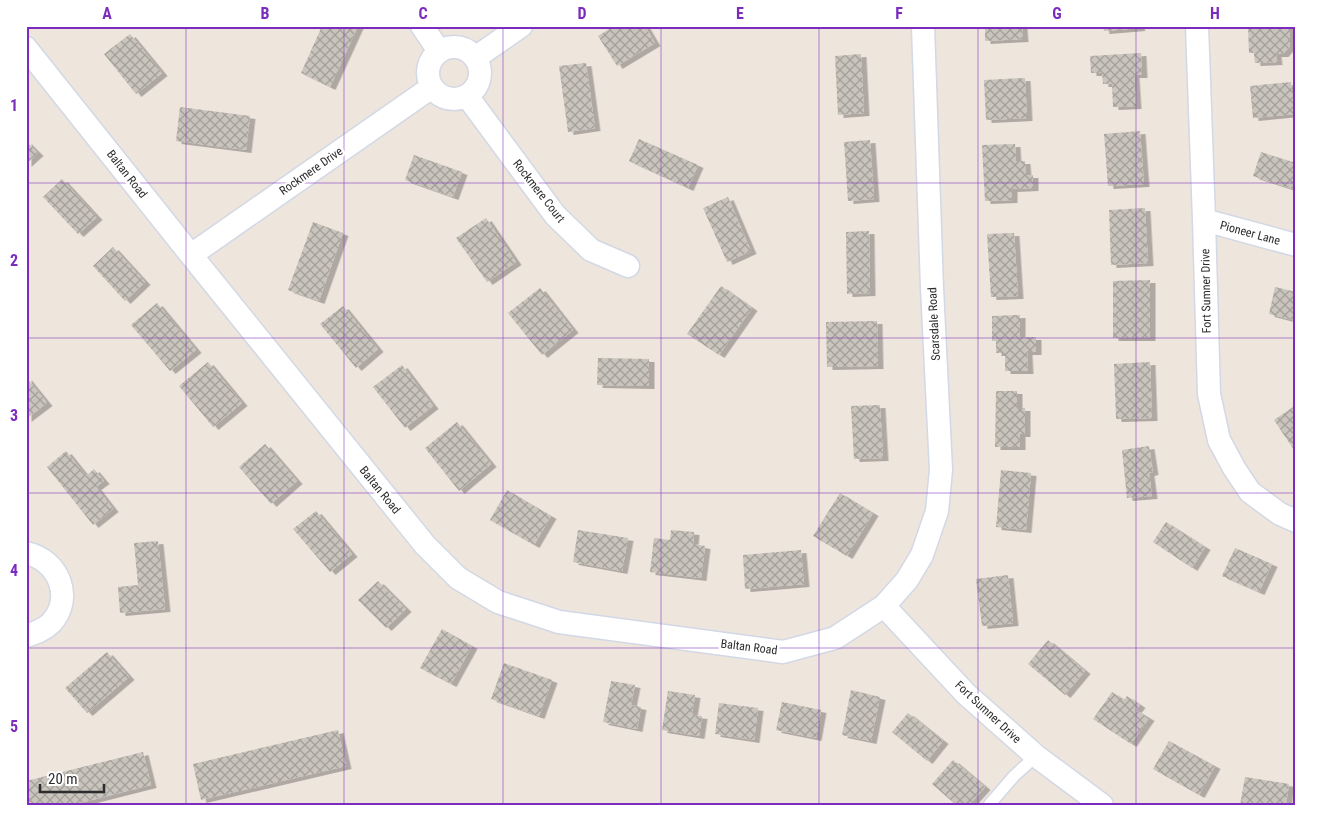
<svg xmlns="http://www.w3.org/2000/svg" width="1322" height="831" font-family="'Roboto Condensed',sans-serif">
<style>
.building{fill:url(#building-cross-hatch);filter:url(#shadow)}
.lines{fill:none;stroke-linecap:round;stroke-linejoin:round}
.service-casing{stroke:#d2d8e5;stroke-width:14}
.minor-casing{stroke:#d2d8e5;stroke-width:25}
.service{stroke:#fff;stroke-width:11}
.minor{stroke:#fff;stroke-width:22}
.grid{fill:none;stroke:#7b2cbf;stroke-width:1;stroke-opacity:0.55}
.labels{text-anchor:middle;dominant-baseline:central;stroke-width:5;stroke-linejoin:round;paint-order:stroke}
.street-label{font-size:12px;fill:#2c2c2c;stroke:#fff}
.neatline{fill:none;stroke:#7b2cbf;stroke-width:2}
.grid-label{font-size:16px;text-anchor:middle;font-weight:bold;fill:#7b2cbf}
</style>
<defs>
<pattern id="building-cross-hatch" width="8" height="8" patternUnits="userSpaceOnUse" patternTransform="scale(1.25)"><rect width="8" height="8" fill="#c9c4bc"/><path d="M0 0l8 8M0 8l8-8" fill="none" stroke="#a39f99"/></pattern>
<filter id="shadow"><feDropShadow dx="5.5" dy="3" stdDeviation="0" flood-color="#0004"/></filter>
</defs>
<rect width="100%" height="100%" fill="#eee5dd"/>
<path class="building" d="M322,26H358L330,87L301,73Z
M614,26H645L655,43L617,66L598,36Z
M985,26H1022L1023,39L985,41Z
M1103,26H1139L1140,28L1104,31Z
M1248,26H1290V46L1283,54H1276L1277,62L1255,63L1254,53H1249Z
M130,34L162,73L136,94L104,54Z
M1141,53L1142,75H1134L1136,106L1113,107L1112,84H1103L1102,73H1091L1090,56Z
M861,54L864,113L838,115L835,56Z
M586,63L595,128L568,132L559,66Z
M1025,78L1027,118L986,120L984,80Z
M1291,82L1294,114L1253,118L1250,86Z
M180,107L250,116L246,150L176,141Z
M1140,131L1144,184L1108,186L1104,134Z
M639,139L698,165L688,188L629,161Z
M870,140L874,199L848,201L844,142Z
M26,141L38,153L26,164Z
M1015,144L1016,161H1025L1026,175H1033V188L1012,189V200L985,201L982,145Z
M1261,152L1296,163V190L1253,176Z
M414,155L462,172L453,197L405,180Z
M62,179L97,217L78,234L43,197Z
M728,197L751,251L727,262L703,208Z
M1145,208L1148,263L1111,265L1109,210Z
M486,218L516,262L487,282L456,238Z
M313,222L343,233L319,301L288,290Z
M869,231L870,293L847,294L846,232Z
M1014,233L1018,296L991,297L987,234Z
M113,247L145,282L125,301L93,266Z
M1150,280V338H1113V281Z
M721,286L752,308L719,355L687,334Z
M1275,287L1296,292V321L1269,314Z
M540,288L573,330L542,355L508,313Z
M157,303L196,350L170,371L131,325Z
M343,306L378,349L356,368L320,324Z
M1020,315V337H1036V352H1027L1028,371H1005V353H996V341H992V316Z
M877,321L878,366L827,367L826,322Z
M598,358L649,359V386L597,385Z
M208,362L242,403L213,427L179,386Z
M1150,362L1152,418L1116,419L1114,364Z
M402,365L433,406L405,428L373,387Z
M26,377L47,403L26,419Z
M996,391H1017V408H1025V434H1020V447H995Z
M880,405L883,458L854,459L851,406Z
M1296,405V453L1274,420Z
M457,422L491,464L459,491L425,448Z
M265,444L297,481L271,504L239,467Z
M1149,446L1153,472L1149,473L1152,496L1127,498L1122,450Z
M66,451L86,476L94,469L104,481L96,487L113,509L93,525L47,467Z
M1001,470L1031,473L1026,530L996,527Z
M507,490L551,516L534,545L490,520Z
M840,493L873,513L847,556L813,536Z
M316,511L352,554L330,572L293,529Z
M1166,522L1205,547L1192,568L1153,542Z
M578,530L628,538L622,571L573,562Z
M671,530L694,532L693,544L705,546L701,578L650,572L654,538L670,540Z
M158,541L165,609L120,613L118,587L138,585L134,543Z
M1235,548L1272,564L1259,592L1222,576Z
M801,550L804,584L745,589L743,555Z
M1008,575L1013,623L982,626L976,579Z
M378,581L406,609L386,628L358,600Z
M442,629L472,646L451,684L420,668Z
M1048,640L1085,671L1065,695L1028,664Z
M107,652L129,677L87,713L65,688Z
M504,663L552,680L539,716L491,699Z
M611,681L635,685L631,705L641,707L637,729L603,722Z
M851,690L880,697L871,741L842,735Z
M668,691L695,695L692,715L702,716L699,736L662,730Z
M1112,692L1124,700L1127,696L1140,705L1136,710L1149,718L1131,744L1093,719Z
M782,702L821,710L816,738L776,730Z
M719,703L758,708L754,740L715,734Z
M908,713L943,741L927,761L892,732Z
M338,730L346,766L201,800L193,764Z
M1169,741L1215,766L1199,795L1153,769Z
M143,752L151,785L72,805H26V781Z
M953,760L985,787L969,805H956L932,784Z
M1245,777L1289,784L1286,805H1240Z"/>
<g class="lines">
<defs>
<path id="service" d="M989,805L1014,776L1036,756"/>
<path id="minor" d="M422,26L439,51
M1197,26L1204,220L1209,394L1219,440L1234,468L1250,492L1280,514L1296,521
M428 73a26 26 0 1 1 52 0a26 26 0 1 1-52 0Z
M26,48L191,255L425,545L458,578L498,602L559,622L783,652L835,638L884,606L907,580L922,555L937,511L941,470L932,288L923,26
M475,58L521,26
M467,96L555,215L591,250L628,266
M1204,220L1296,245
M191,255L432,87
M26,553C59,560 74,598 51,623C44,630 35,633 26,636
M884,606L966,694L1036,756L1102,805"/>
</defs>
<use href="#service" class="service-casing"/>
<use href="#minor" class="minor-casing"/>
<use href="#service" class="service"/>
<use href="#minor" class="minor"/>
</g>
<path class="grid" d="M186,26V805M344,26V805M503,26V805M661,26V805M819,26V805M978,26V805M1136,26V805M26,183H1296M26,338H1296M26,493H1296M26,648H1296"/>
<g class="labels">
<g class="street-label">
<text transform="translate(311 171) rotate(-35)">Rockmere Drive</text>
<text transform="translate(127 174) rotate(52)">Baltan Road</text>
<text transform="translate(539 191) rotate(52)">Rockmere Court</text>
<text transform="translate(1250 233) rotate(15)">Pioneer Lane</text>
<text transform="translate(1206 291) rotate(-91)">Fort Sumner Drive</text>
<text transform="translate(934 324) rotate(-93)">Scarsdale Road</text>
<text transform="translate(380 490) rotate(51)">Baltan Road</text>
<text transform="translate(749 647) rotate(7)">Baltan Road</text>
<text transform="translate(988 712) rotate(43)">Fort Sumner Drive</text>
</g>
</g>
<rect width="1322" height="831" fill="none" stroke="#ffffff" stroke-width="55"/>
<path d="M40 784v8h64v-8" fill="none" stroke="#2c2c2c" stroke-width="2.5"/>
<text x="48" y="784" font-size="15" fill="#2c2c2c" stroke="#ffffff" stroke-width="4" paint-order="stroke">20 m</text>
<rect x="28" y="28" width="1266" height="776" class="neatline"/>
<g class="grid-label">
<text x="107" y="19">A</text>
<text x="265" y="19">B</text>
<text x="423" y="19">C</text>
<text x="582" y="19">D</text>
<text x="740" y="19">E</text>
<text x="899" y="19">F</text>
<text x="1057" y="19">G</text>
<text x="1215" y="19">H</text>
<text x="14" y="111">1</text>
<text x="14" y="266">2</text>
<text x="14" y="421">3</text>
<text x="14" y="576">4</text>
<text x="14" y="732">5</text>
</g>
</svg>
